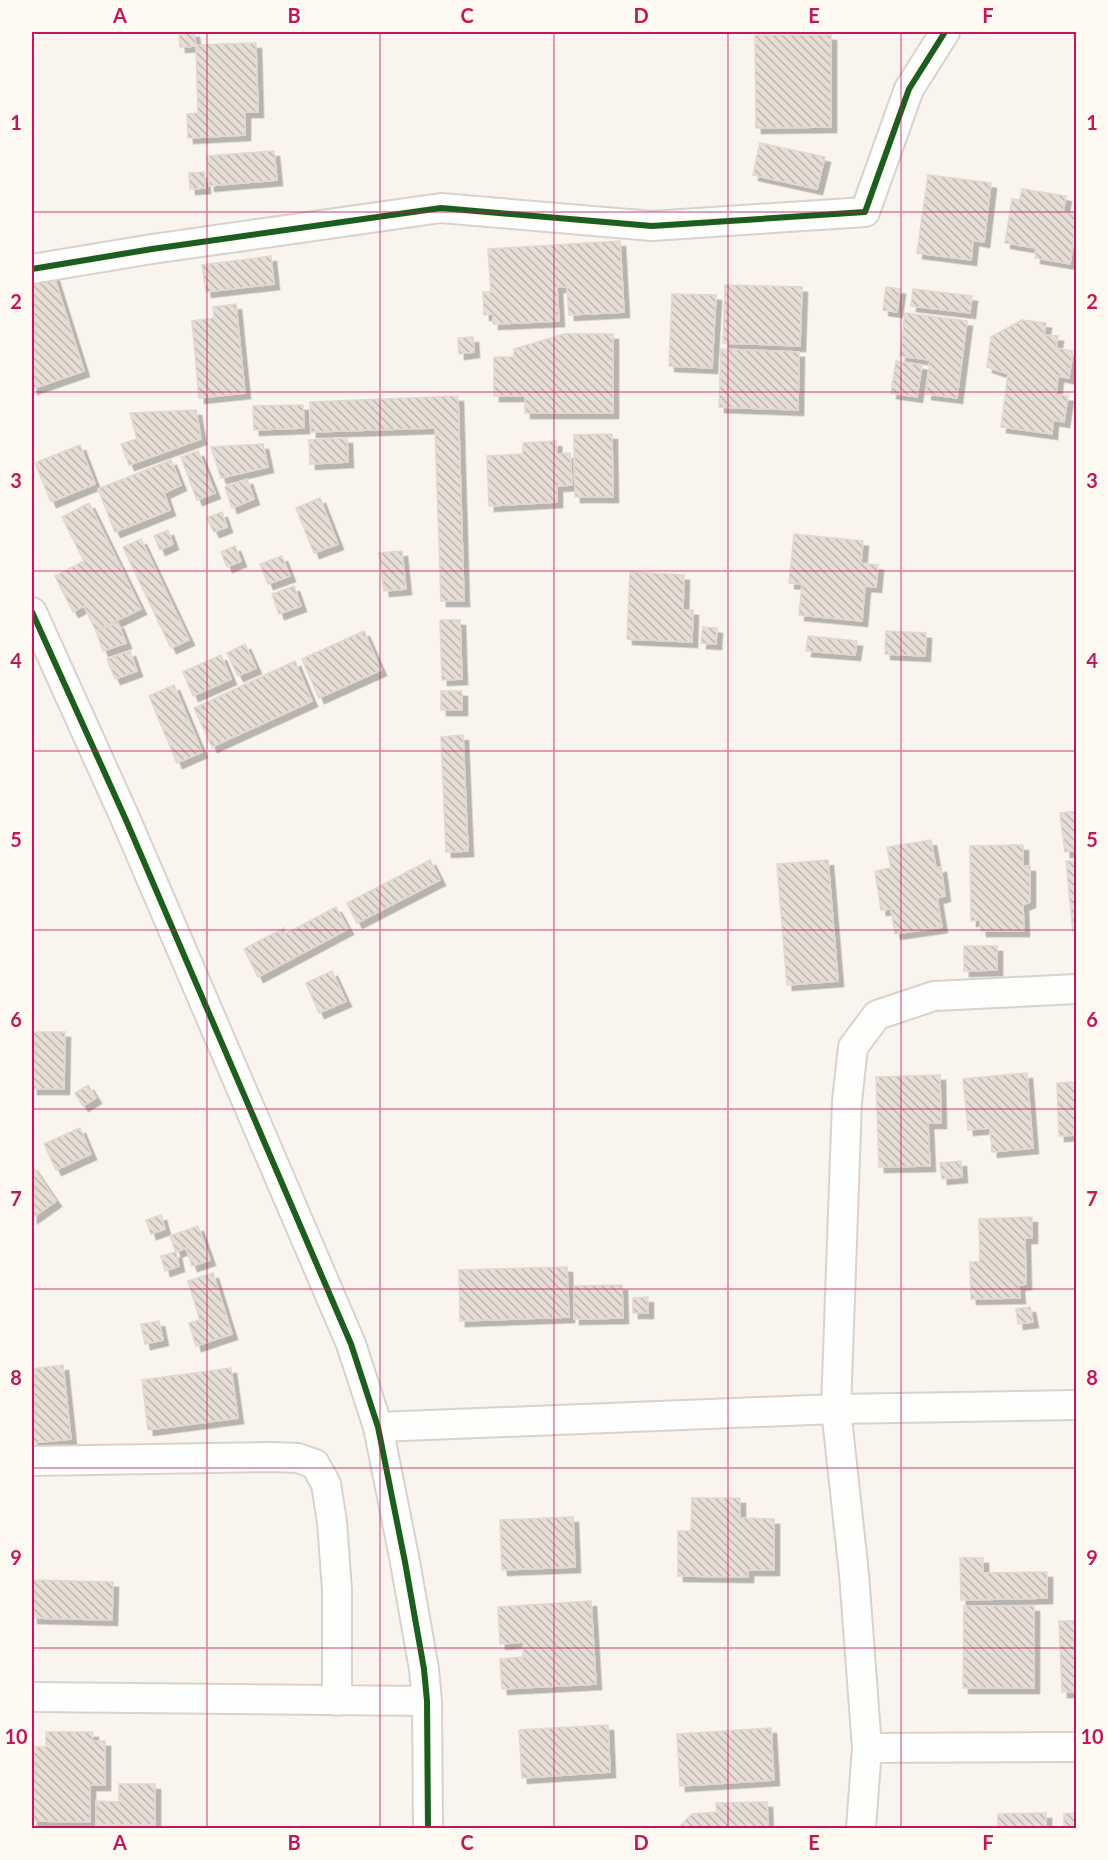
<svg xmlns="http://www.w3.org/2000/svg" width="1108" height="1860" font-family="Lato,sans-serif">
<style>
.building{fill:url(#building-back-hatch);stroke:#e2d8cf;stroke-width:1.5;filter:url(#shadow)}
.lines{fill:none;stroke-linecap:round;stroke-linejoin:round}
.street-casing{stroke:#d8d2cc;stroke-width:32}
.street{stroke:#fefefc;stroke-width:28}
.cycleway-casing{stroke:#fffaf1;stroke-width:10}
.cycleway{stroke:#1b5e20;stroke-width:6}
.grid{fill:none;stroke:#c2185b;stroke-width:1.5;stroke-opacity:0.55}
.neatline{fill:none;stroke:#c2185b;stroke-width:2}
.grid-label{font-size:20px;text-anchor:middle;font-weight:bold;fill:#c2185b}
</style>
<defs>
<pattern id="building-back-hatch" width="6" height="6" patternUnits="userSpaceOnUse" patternTransform="scale(1.5)"><rect width="6" height="6" fill="#e6ded5"/><path d="M-1 5l2 2M0 0l6 6M5-1l2 2" fill="none" stroke="#bfb7af"/></pattern>
<filter id="shadow"><feDropShadow dx="5.5" dy="5.5" stdDeviation="0" flood-color="#0004"/></filter>
</defs>
<rect width="100%" height="100%" fill="#f9f5ee"/>
<path class="building" d="M179,32H194L196,46L180,47Z
M755,35H831V127L756,128Z
M256,43L258,112H245V135L188,138L187,114L198,113L196,45Z
M760,143L825,157L817,189L753,175Z
M274,151L277,180L209,186L207,156Z
M204,172L205,188L190,189L189,173Z
M928,175L991,183L984,242L973,240L971,260L917,253Z
M1022,189L1066,196L1063,212L1076,214V224L1070,264L1035,258L1036,248L1005,243L1012,199L1020,200Z
M620,241L624,312L569,315L567,287H557L559,321L493,324V314L484,315L483,292H491L488,249Z
M271,256L274,284L206,292L202,265Z
M53,273L84,371L32,389V280Z
M725,285L802,287L800,346L723,343Z
M886,287L900,289L897,312L883,310Z
M913,289L972,296L970,313L911,306Z
M672,294L716,295L712,368L669,366Z
M236,304L245,393L199,398L192,321L214,318L213,307Z
M905,313L967,321L957,398L926,394L930,360L900,356Z
M1022,320L1046,323L1044,335L1058,336L1056,348L1073,351L1069,378L1058,376L1056,395L1068,396L1064,422L1053,420L1052,434L1001,427L1008,374L987,367L991,337Z
M564,334H613V413H525V396H494V357H514V349Z
M473,337L474,352L459,354L458,338Z
M721,349L799,352L798,410L719,407Z
M896,361L922,365L917,397L891,393Z
M458,396L464,601H441L435,428L311,432L310,402Z
M303,405L304,428L254,430L253,406Z
M196,410L201,439L129,465L121,444L137,439L130,413Z
M612,434L613,497H575L574,435Z
M347,438L348,462L310,464L309,440Z
M556,441L557,454L570,453L572,485L557,486V502L489,506L487,456L523,454V443Z
M263,444L268,467L221,478L211,447Z
M80,445L95,484L51,502L35,463Z
M198,451L215,493L197,500L181,457Z
M171,460L181,485L164,493L170,510L115,532L98,489Z
M247,479L254,499L232,508L225,487Z
M320,498L338,544L314,553L296,508Z
M89,503L141,609L96,631L84,606L73,612L55,576L84,561L62,517Z
M222,512L227,527L214,532L207,518Z
M168,530L173,544L160,550L154,536Z
M794,534L863,541L861,563L878,565L876,587L865,586L862,621L799,615L802,584L789,583Z
M141,539L189,640L171,648L123,547Z
M235,546L241,561L227,567L221,552Z
M402,551L406,589L384,591L379,553Z
M282,556L290,576L268,584L260,564Z
M630,572L684,575L683,610H693L692,642L627,639Z
M294,586L301,606L279,614L272,594Z
M440,620H460L462,679L442,680Z
M118,623L126,643L103,651L96,631Z
M703,627L717,628L716,644L701,643Z
M364,631L381,670L319,698L302,659Z
M886,631L926,633L925,656L885,654Z
M808,636L857,641L855,655L806,651Z
M245,644L256,668L238,676L227,653Z
M130,651L137,671L115,679L107,659Z
M221,655L231,679L193,696L183,672Z
M295,661L312,701L212,747L194,708Z
M174,685L202,752L177,763L149,696Z
M441,691H462V710H441Z
M463,735L468,851L446,852L441,737Z
M1076,811V850L1065,852L1060,813Z
M931,840L936,868L941,867L945,896L937,898L942,927L895,934L891,909L881,910L875,871L891,868L887,847Z
M1023,845V866H1030V902L1023,905L1024,931H981L980,920L971,921L970,846Z
M430,860L440,880L357,923L347,903Z
M828,860L838,981L787,985L777,864Z
M1066,861H1076V931H1073Z
M336,907L348,929L258,977L244,949L284,928L285,934Z
M964,946H997V970L964,971Z
M332,971L346,1001L319,1013L306,983Z
M32,1032H65L64,1089H32Z
M1076,1067V1135L1059,1136L1057,1083L1076,1082Z
M1027,1073L1033,1148L992,1152L990,1128L968,1130L963,1079Z
M940,1075L941,1123H928L930,1166L879,1167L876,1077Z
M88,1085L96,1098L83,1106L75,1093Z
M80,1128L91,1154L56,1170L44,1144Z
M961,1161L962,1177L942,1179L940,1163Z
M32,1166L56,1201L32,1218Z
M161,1215L165,1229L151,1234L146,1220Z
M1032,1217V1238H1025L1026,1284L1019,1285L1020,1298L971,1299L970,1262H980L979,1219Z
M198,1226L210,1260L192,1266L186,1248L176,1252L170,1236Z
M176,1252L179,1266L165,1271L161,1256Z
M567,1267L569,1317L460,1321L459,1270Z
M213,1273L232,1334L196,1346L189,1323L200,1320L188,1281Z
M622,1285L623,1318L574,1319V1286Z
M648,1297V1313H633V1298Z
M1030,1307L1033,1322L1018,1324L1016,1309Z
M159,1321L163,1340L145,1344L141,1324Z
M63,1365L71,1439L32,1443V1369Z
M231,1368L238,1418L148,1430L142,1380Z
M692,1498H740V1518L774,1519V1570H748V1577L678,1576V1531H691Z
M573,1517L575,1567L502,1570L500,1520Z
M960,1558H983V1573L1047,1572V1598L961,1600Z
M32,1580L113,1582L112,1620L32,1618Z
M591,1601L596,1684L502,1689L500,1659L523,1657V1642L500,1644L498,1607Z
M964,1606H1034V1688H963Z
M1059,1621H1076V1692H1062Z
M608,1725L610,1772L522,1778L519,1730Z
M771,1728L774,1780L680,1786L677,1734Z
M46,1732H93L92,1741H105V1785H90V1822L32,1821V1747H46Z
M119,1784H155V1825H96V1801L119,1802Z
M767,1802L768,1828H678L692,1814L717,1812L716,1803Z
M1046,1813V1828H998V1814Z
M1076,1813V1828H1064V1814Z"/>
<g class="lines">
<defs>
<path id="street" d="M32,269L152,249L441,208L652,226L865,212L909,89L945,32
M32,612L126,820L351,1344L378,1427L405,1562L424,1669L427,1701L428,1828
M378,1427L836,1409L1076,1405
M32,1461L273,1457L298,1458L315,1464L326,1484L332,1522L337,1590V1701
M32,1697L427,1701
M867,1748L1076,1747
M861,1828L867,1748L854,1574L836,1409L847,1101L853,1047L877,1015L934,996L1076,989"/>
</defs>
<use href="#street" class="street-casing"/>
<use href="#street" class="street"/>
<defs>
<path id="cycleway" d="M32,269L152,249L441,208L652,226L865,212L909,89L945,32
M32,612L126,820L351,1344L378,1427L405,1562L424,1669L427,1701L428,1828"/>
</defs>
<use href="#cycleway" class="cycleway-casing"/>
<use href="#cycleway" class="cycleway"/>
</g>
<path class="grid" d="M207,32V1828M380,32V1828M554,32V1828M728,32V1828M901,32V1828M32,212H1076M32,392H1076M32,571H1076M32,751H1076M32,930H1076M32,1109H1076M32,1289H1076M32,1468H1076M32,1648H1076"/>
<rect width="1108" height="1860" fill="none" stroke="#fffaf1" stroke-width="66"/>
<rect x="33" y="33" width="1042" height="1794" class="neatline"/>
<g class="grid-label">
<text x="120" y="23">A</text>
<text x="294" y="23">B</text>
<text x="467" y="23">C</text>
<text x="641" y="23">D</text>
<text x="814" y="23">E</text>
<text x="988" y="23">F</text>
<text x="16" y="130">1</text>
<text x="1092" y="130">1</text>
<text x="16" y="309">2</text>
<text x="1092" y="309">2</text>
<text x="16" y="488">3</text>
<text x="1092" y="488">3</text>
<text x="16" y="668">4</text>
<text x="1092" y="668">4</text>
<text x="16" y="847">5</text>
<text x="1092" y="847">5</text>
<text x="16" y="1027">6</text>
<text x="1092" y="1027">6</text>
<text x="16" y="1206">7</text>
<text x="1092" y="1206">7</text>
<text x="16" y="1385">8</text>
<text x="1092" y="1385">8</text>
<text x="16" y="1565">9</text>
<text x="1092" y="1565">9</text>
<text x="16" y="1744">10</text>
<text x="1092" y="1744">10</text>
<text x="120" y="1850">A</text>
<text x="294" y="1850">B</text>
<text x="467" y="1850">C</text>
<text x="641" y="1850">D</text>
<text x="814" y="1850">E</text>
<text x="988" y="1850">F</text>
</g>
</svg>
